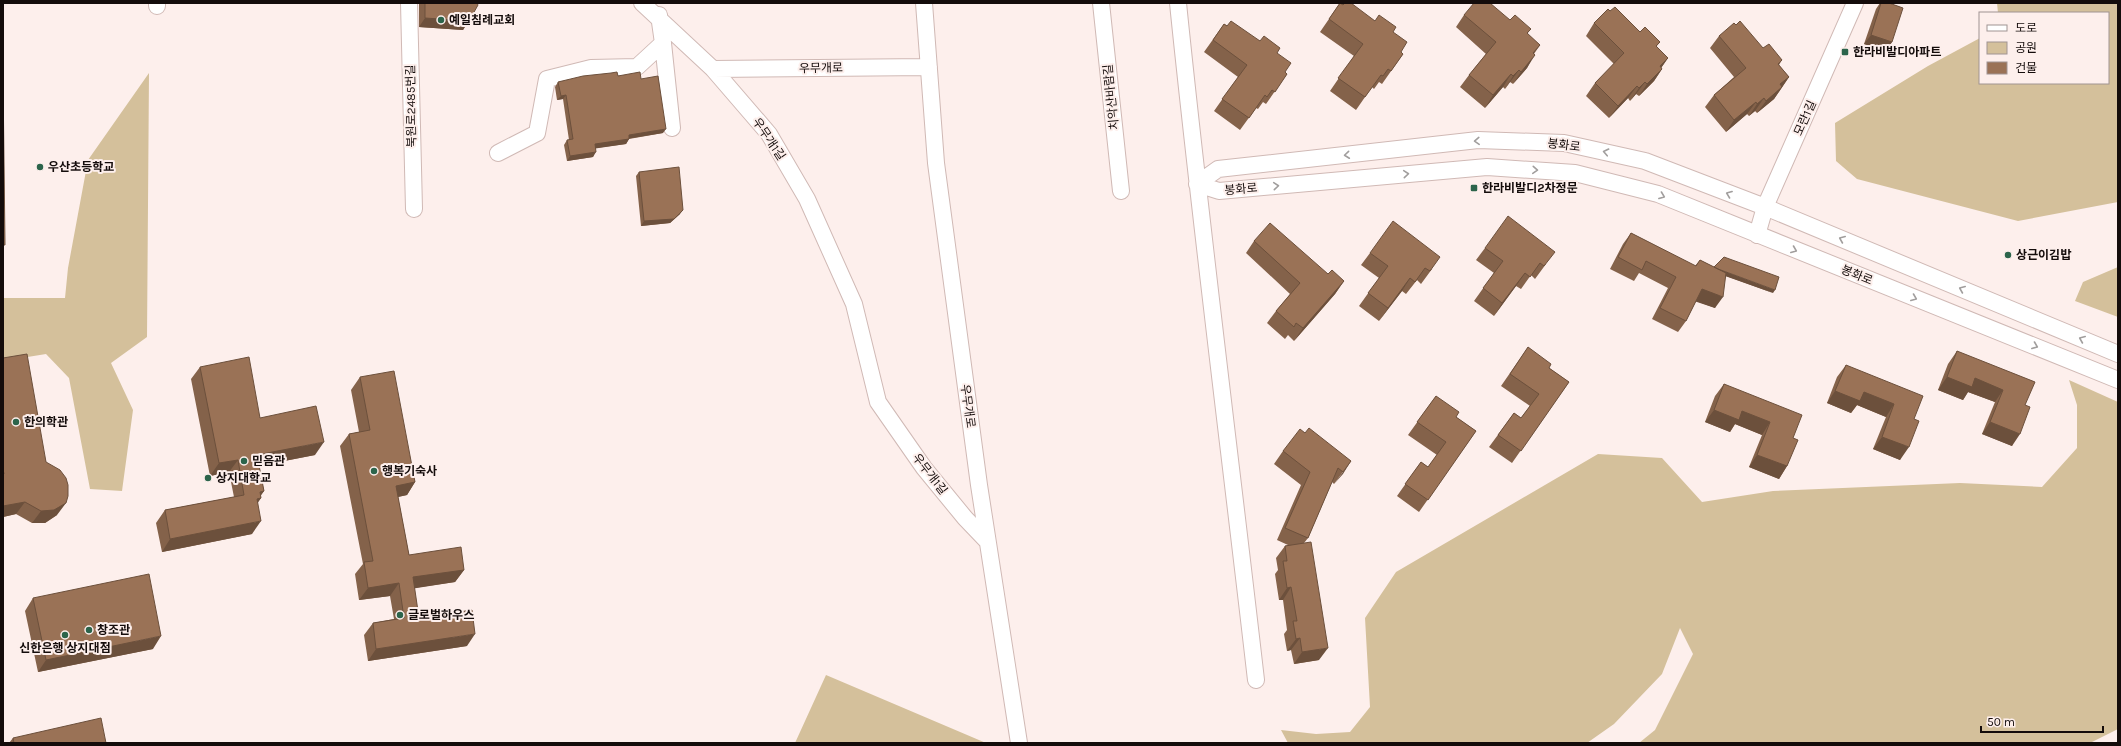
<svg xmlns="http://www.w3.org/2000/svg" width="2121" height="746" font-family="Karla,'Noto Sans KR',sans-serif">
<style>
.green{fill:#d4c09b}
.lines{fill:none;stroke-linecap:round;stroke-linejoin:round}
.minor-casing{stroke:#d0b9b5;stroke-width:18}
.minor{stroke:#fff;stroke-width:16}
.wall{fill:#84624a}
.shaded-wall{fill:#6c503c}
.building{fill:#9a7256;stroke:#6c503c}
.oneway{stroke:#a19e9d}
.poi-dot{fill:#2c644b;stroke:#fdefec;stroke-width:1.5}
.labels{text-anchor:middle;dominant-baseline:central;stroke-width:4;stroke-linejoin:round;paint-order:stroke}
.poi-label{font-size:12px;font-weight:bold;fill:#140c0b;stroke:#fdefec;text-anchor:start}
.street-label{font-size:12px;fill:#140c0b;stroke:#fdefec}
</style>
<rect width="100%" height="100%" fill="#fdefec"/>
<path class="green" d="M1997,3H2118V202L2018,221L1857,179L1836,161L1835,123L1928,66L1980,38V83H2108V13H1998Z
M149,73L147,337L111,363L133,410L122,491L90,489L69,378L46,354L3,361V298H65L68,268L88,160Z
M2118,267V317L2075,301L2083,282Z
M2069,380L2118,402V729L2090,743H1639L1655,730L1693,654L1680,628L1662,674L1614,724L1587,743H1288L1281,730L1316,734L1350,732L1370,707L1365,618L1396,572L1598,454L1662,458L1702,502L1773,491L1960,483L2042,487L2077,448V405Z
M826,675L986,743H795Z"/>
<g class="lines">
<defs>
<path id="minor" d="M409,3L414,209
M642,3L713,69L769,134L807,199L854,304L878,402L924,468L965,518L987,541
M924,3L936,163L979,485L1019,743
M1101,3L1121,191
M1178,3C1201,229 1230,454 1256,680
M157,6V3
M663,43L672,128
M713,69L929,67
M498,153L537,133L547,79L591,68L637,67L663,43L659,15
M1197,184L1218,169L1478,140L1564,143L1645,161L1765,207L2118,354
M1197,184L1219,191L1487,167L1575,173L1658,194L2118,380
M1757,235L1765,207L1855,3"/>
</defs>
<use href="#minor" class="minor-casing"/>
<use href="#minor" class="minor"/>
</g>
<path class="wall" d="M419,3H477L463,30L419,27Z
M1340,3L1375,21L1393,32L1401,52L1403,54L1382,84L1379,82L1374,89L1372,87L1356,110L1330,91L1354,56L1320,32Z
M1880,3H1889L1892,42L1886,51L1864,44L1876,9Z
M1610,11L1640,32L1660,42L1656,47L1668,58L1661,68L1662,69L1654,81L1639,96L1636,94L1630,101L1628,98L1609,118L1586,96L1595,83L1614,64L1586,36L1594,23Z
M1464,15L1510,20L1531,29L1527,34L1540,45L1534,54L1527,68L1513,84L1510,82L1505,89L1503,87L1485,108L1460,87L1469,75L1486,54L1456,27Z
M1224,24L1260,41L1277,53L1285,73L1287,74L1266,104L1263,102L1258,109L1256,108L1240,130L1214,111L1238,77L1204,52Z
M1736,25L1763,48L1782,60L1779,65L1789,77L1774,99L1757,113L1755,111L1749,116L1747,114L1726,132L1705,107L1714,95L1734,77L1710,48L1719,36Z
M618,76L641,79L663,133L629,139L626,144L596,148L593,157L567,161L564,145L567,140H569L563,99L557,100L555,87L558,82Z
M639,172L680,214L670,223L641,226L636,176Z
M1631,233L1695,266L1700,260L1714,267L1773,293L1726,276L1715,308L1696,301L1686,321L1678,332L1652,319L1668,288L1639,273L1634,281L1610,269L1623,244Z
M1254,241L1344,281L1335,294L1294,341L1288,335L1285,339L1267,323L1276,311L1290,294L1246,253Z
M1485,248L1546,264L1535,279L1531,275L1521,289L1516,286L1494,316L1474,301L1494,273L1476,260Z
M1370,253L1432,269L1421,284L1417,280L1406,294L1402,291L1379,321L1359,306L1379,278L1361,265Z
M1528,347L1549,368L1569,382L1512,463L1489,447L1514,413L1521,418L1530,406L1501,386Z
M1957,351L2025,405L2012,446L1982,434L1995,402L1968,392L1963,400L1938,390L1948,364Z
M3,358L46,462L57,515L45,523H32L16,514L3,517Z
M1846,365L1914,419L1900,460L1873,449L1886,417L1857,405L1851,413L1827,403L1837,377Z
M200,367L260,418L315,455L259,466L264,491L261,495V498L257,503L252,534L162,552L156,523L165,510L234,497L229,472L210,476L191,379Z
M360,377L415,482L407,495L398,497L409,555L464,570L455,582L414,588L419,618L467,646L368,661L364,635L373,623L394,619L390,596L359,600L355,574L363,564L340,446L349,434L359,432L351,390Z
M1724,384L1793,438L1787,466L1779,479L1749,467L1762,435L1735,424L1730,432L1705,422L1715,396Z
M1436,396L1456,417L1476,431L1419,512L1397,496L1421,462L1428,467L1437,455L1408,435Z
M1305,433L1351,461L1334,484L1332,482L1308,538L1304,543L1319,660L1294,664L1291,650L1287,651L1284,634L1287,630L1283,600H1279L1275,574L1278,570L1276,558L1285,546L1288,545L1277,540L1301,485L1274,464L1283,451Z
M33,598L153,649L38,672L25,611Z
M13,738L106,743H9Z"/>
<path class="shaded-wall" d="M425,18L469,21L463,30L419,27Z
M1871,35L1892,42L1886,51L1864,44Z
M1535,55L1527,68L1513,84L1521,72Z
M1668,58L1659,71L1660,66Z
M1662,69L1654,81L1639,96L1647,84Z
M1519,70L1510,82L1505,89L1513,76Z
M1511,74L1503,87L1485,108L1493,95Z
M1789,77L1774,99L1757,113L1766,101L1780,84Z
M1645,82L1636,94L1630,101L1639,88Z
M1637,86L1628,98L1609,118L1618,106Z
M566,95L563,99L557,100L561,96Z
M1764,98L1755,111L1749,116L1757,104Z
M1756,102L1747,114L1726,132L1734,120Z
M666,129L663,133L626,139L629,135Z
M629,139L626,144L592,149L595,144Z
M596,152L593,157L567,161L570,156Z
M683,210L680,214L670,223L641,226L644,221Z
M1713,267L1775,290L1773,293L1711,271Z
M1525,273L1516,286L1494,316L1502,303Z
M1410,278L1402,291L1379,321L1388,308Z
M1344,281L1335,294L1294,341L1303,328Z
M1702,289L1723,297L1715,308L1694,301Z
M1947,377L1975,378L2003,390L1995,402L1968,392L1963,400L1938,390Z
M1835,391L1864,392L1894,404L1886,417L1857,405L1851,413L1827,403Z
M1714,410L1742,411L1770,422L1762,435L1735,424L1730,432L1705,422Z
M1990,422L2020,434L2012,446L1982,434Z
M1882,437L1909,447L1900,460L1873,449Z
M324,442L315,455L248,468L257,455Z
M1757,455L1787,466L1779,479L1749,467Z
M238,460L229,472L210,476L219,463Z
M1351,461L1343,474L1334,484L1343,472Z
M415,482L407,495L388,499L396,486Z
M264,491L259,498H261L253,510L248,511L260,492Z
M25,502L16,514L3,517V506Z
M66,503L57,515L45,523H32L41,511Z
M261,521L252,534L162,552L170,539Z
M464,570L455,582L404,590L413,577Z
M399,583L390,596L359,600L368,588Z
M1291,587L1283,600H1279L1287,588Z
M475,634L467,646L368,661L376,649Z
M161,636L153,649L38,672L46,660Z
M1300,638L1291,650L1287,651L1296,639Z
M1328,648L1319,660L1294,664L1302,652Z"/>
<path class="building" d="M425,3H477L478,5L469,21L425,18Z
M1340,3L1343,5L1345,3H1351L1375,21L1379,15L1396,27L1393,32L1407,42L1401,52L1403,54L1391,71L1388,69L1383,76L1381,75L1365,97L1338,78L1363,44L1329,19Z
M1474,3H1490L1510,20L1515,15L1531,29L1527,33L1540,45L1533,53L1535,55L1521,72L1519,70L1513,76L1511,74L1493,95L1469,75L1496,42L1464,15Z
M1881,3H1889L1903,8L1892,42L1871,35Z
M1615,7L1640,32L1645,27L1660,42L1656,46L1668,58L1660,66L1662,69L1647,84L1645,82L1639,88L1637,86L1618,106L1595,83L1624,53L1594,23L1608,9L1610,11Z
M1231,21L1260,41L1264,36L1280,48L1277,53L1291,63L1285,72L1287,74L1275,92L1272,90L1267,97L1265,95L1249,118L1222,99L1247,65L1213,40L1224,24L1227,26Z
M1740,21L1763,48L1769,44L1782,60L1778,64L1789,77L1780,84L1782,87L1766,101L1764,98L1757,104L1756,102L1734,120L1714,95L1746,68L1719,36L1734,23L1736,25Z
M617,72L618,76L640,72L641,79L658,76L666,129L629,135V139L595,144L596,152L570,156L567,140L573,139L566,95L561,96L558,82L583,76L611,73Z
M3,78L5,245H3Z
M679,167L683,210L674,219L644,221L639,172Z
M1508,216L1555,252L1544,266L1540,263L1530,277L1525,273L1502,303L1483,288L1503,261L1485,248Z
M1393,221L1440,257L1430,271L1425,268L1415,282L1410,278L1388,308L1368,293L1388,266L1370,253Z
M1270,223L1328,274L1332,270L1344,281L1303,328L1296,323L1294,327L1276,311L1300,283L1254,241Z
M1631,233L1696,266L1700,260L1726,273L1723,297L1702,289L1686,321L1660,308L1676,277L1646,261L1642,270L1618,257Z
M1724,257L1779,277L1775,290L1718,269L1714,267Z
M1528,347L1551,364L1549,368L1569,382L1521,451L1498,435L1514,413L1521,418L1539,394L1510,374Z
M1957,351L2035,382L2025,405L2030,407L2020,434L1990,422L2003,390L1975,378L1972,387L1947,377Z
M27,354L46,462L60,470L66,478L68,485V496L66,503L54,510L41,511L25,502L3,506V474H4L3,469V358Z
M249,357L260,418L316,406L324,442L257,455L264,491L260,492L261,498L257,499L261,521L170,539L165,510L244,495L238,460L219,463L200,367Z
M1846,365L1923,396L1914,419L1919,421L1909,447L1882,437L1894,404L1864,392L1860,401L1835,391Z
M394,371L415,482L396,486L409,555L461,547L464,570L413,577L419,618L472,610L475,634L376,649L373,623L404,618L399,583L368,588L364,562L373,561L349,434L370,430L360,377Z
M1724,384L1802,415L1793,438L1798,440L1787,466L1757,455L1770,422L1742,411L1739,420L1714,410Z
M1436,396L1459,412L1456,417L1476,431L1428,500L1405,484L1421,462L1428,467L1446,442L1417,422Z
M1309,428L1351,461L1343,472L1338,468L1308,538L1285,528L1310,472L1283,451L1300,429L1305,433Z
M1311,542L1328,648L1302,652L1300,638L1296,639L1293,621H1297L1291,587L1287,588L1283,561H1287L1285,546Z
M149,574L161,636L46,660L33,598Z
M101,718L106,743H14L13,738Z"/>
<defs><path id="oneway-chevron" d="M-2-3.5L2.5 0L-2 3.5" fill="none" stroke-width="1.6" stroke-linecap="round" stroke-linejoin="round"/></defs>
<g class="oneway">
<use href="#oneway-chevron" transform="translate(1477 141) rotate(177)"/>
<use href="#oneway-chevron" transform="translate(1606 152) rotate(-168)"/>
<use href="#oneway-chevron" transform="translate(1347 155) rotate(174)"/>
<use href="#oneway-chevron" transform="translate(1535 170) rotate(4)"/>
<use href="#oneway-chevron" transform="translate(1406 174) rotate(-5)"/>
<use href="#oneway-chevron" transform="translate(1276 186) rotate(-5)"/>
<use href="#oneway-chevron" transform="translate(1729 194) rotate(-159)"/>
<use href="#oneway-chevron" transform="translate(1662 196) rotate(21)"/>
<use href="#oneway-chevron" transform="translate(1842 239) rotate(-157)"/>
<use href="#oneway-chevron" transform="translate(1794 250) rotate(22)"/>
<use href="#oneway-chevron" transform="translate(1962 289) rotate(-157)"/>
<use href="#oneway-chevron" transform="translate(1914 298) rotate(22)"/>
<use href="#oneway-chevron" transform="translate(2082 339) rotate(-157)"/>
<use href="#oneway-chevron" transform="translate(2035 346) rotate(22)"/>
</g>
<g class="poi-dot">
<circle cx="441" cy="20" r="4"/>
<rect x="1841" y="48" width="8" height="8" rx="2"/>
<circle cx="40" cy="167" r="4"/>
<rect x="1470" y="184" width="8" height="8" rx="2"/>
<circle cx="2008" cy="255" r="4"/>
<circle cx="16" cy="422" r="4"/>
<circle cx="244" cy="461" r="4"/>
<circle cx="374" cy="471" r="4"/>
<circle cx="208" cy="478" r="4"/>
<circle cx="400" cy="615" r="4"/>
<circle cx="89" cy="630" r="4"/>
<circle cx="65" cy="635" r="4"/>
</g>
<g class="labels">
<g class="poi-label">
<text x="449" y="20">예일침례교회</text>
<text x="1853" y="52">한라비발디아파트</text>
<text x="48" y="167">우산초등학교</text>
<text x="1482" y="188">한라비발디2차정문</text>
<text x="2016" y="255">상근이김밥</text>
<text x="24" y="422">한의학관</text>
<text x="252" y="461">믿음관</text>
<text x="382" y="471">행복기숙사</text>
<text x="216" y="478">상지대학교</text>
<text x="408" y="615">글로벌하우스</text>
<text x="97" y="630">창조관</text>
<text x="65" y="648" text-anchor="middle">신한은행 상지대점</text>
</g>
<g class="street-label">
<text transform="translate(821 68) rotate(-1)">우무개로</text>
<text transform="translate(1111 97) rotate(-96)">치악산바람길</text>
<text transform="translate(411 106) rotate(-91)">북원로2485번길</text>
<text transform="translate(1805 118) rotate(-66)">모란1길</text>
<text transform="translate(769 139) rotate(56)">우무개1길</text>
<text transform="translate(1564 145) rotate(7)">봉화로</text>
<text transform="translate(1241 189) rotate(-5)">봉화로</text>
<text transform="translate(1857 275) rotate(22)">봉화로</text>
<text transform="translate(968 406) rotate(82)">우무개로</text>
<text transform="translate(930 474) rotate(52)">우무개1길</text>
</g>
</g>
<rect width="2121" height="746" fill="none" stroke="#140c0b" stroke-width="8"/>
<rect x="1979" y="12" width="130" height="72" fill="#fdefec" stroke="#a09492"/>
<rect x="1987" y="25" width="20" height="6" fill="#ffffff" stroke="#a09492"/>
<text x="2015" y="32" font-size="12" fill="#140c0b">도로</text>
<rect x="1987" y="42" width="20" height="12" fill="#d4c09b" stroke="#a09492"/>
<text x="2015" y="52" font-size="12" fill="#140c0b">공원</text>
<rect x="1987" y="62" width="20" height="12" fill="#9a7256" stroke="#a09492"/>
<text x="2015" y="72" font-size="12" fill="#140c0b">건물</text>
<path d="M1981 726v6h122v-6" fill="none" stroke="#140c0b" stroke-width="2"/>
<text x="1987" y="726" font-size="12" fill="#140c0b" stroke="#fdefec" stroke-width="3" paint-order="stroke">50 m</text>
</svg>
